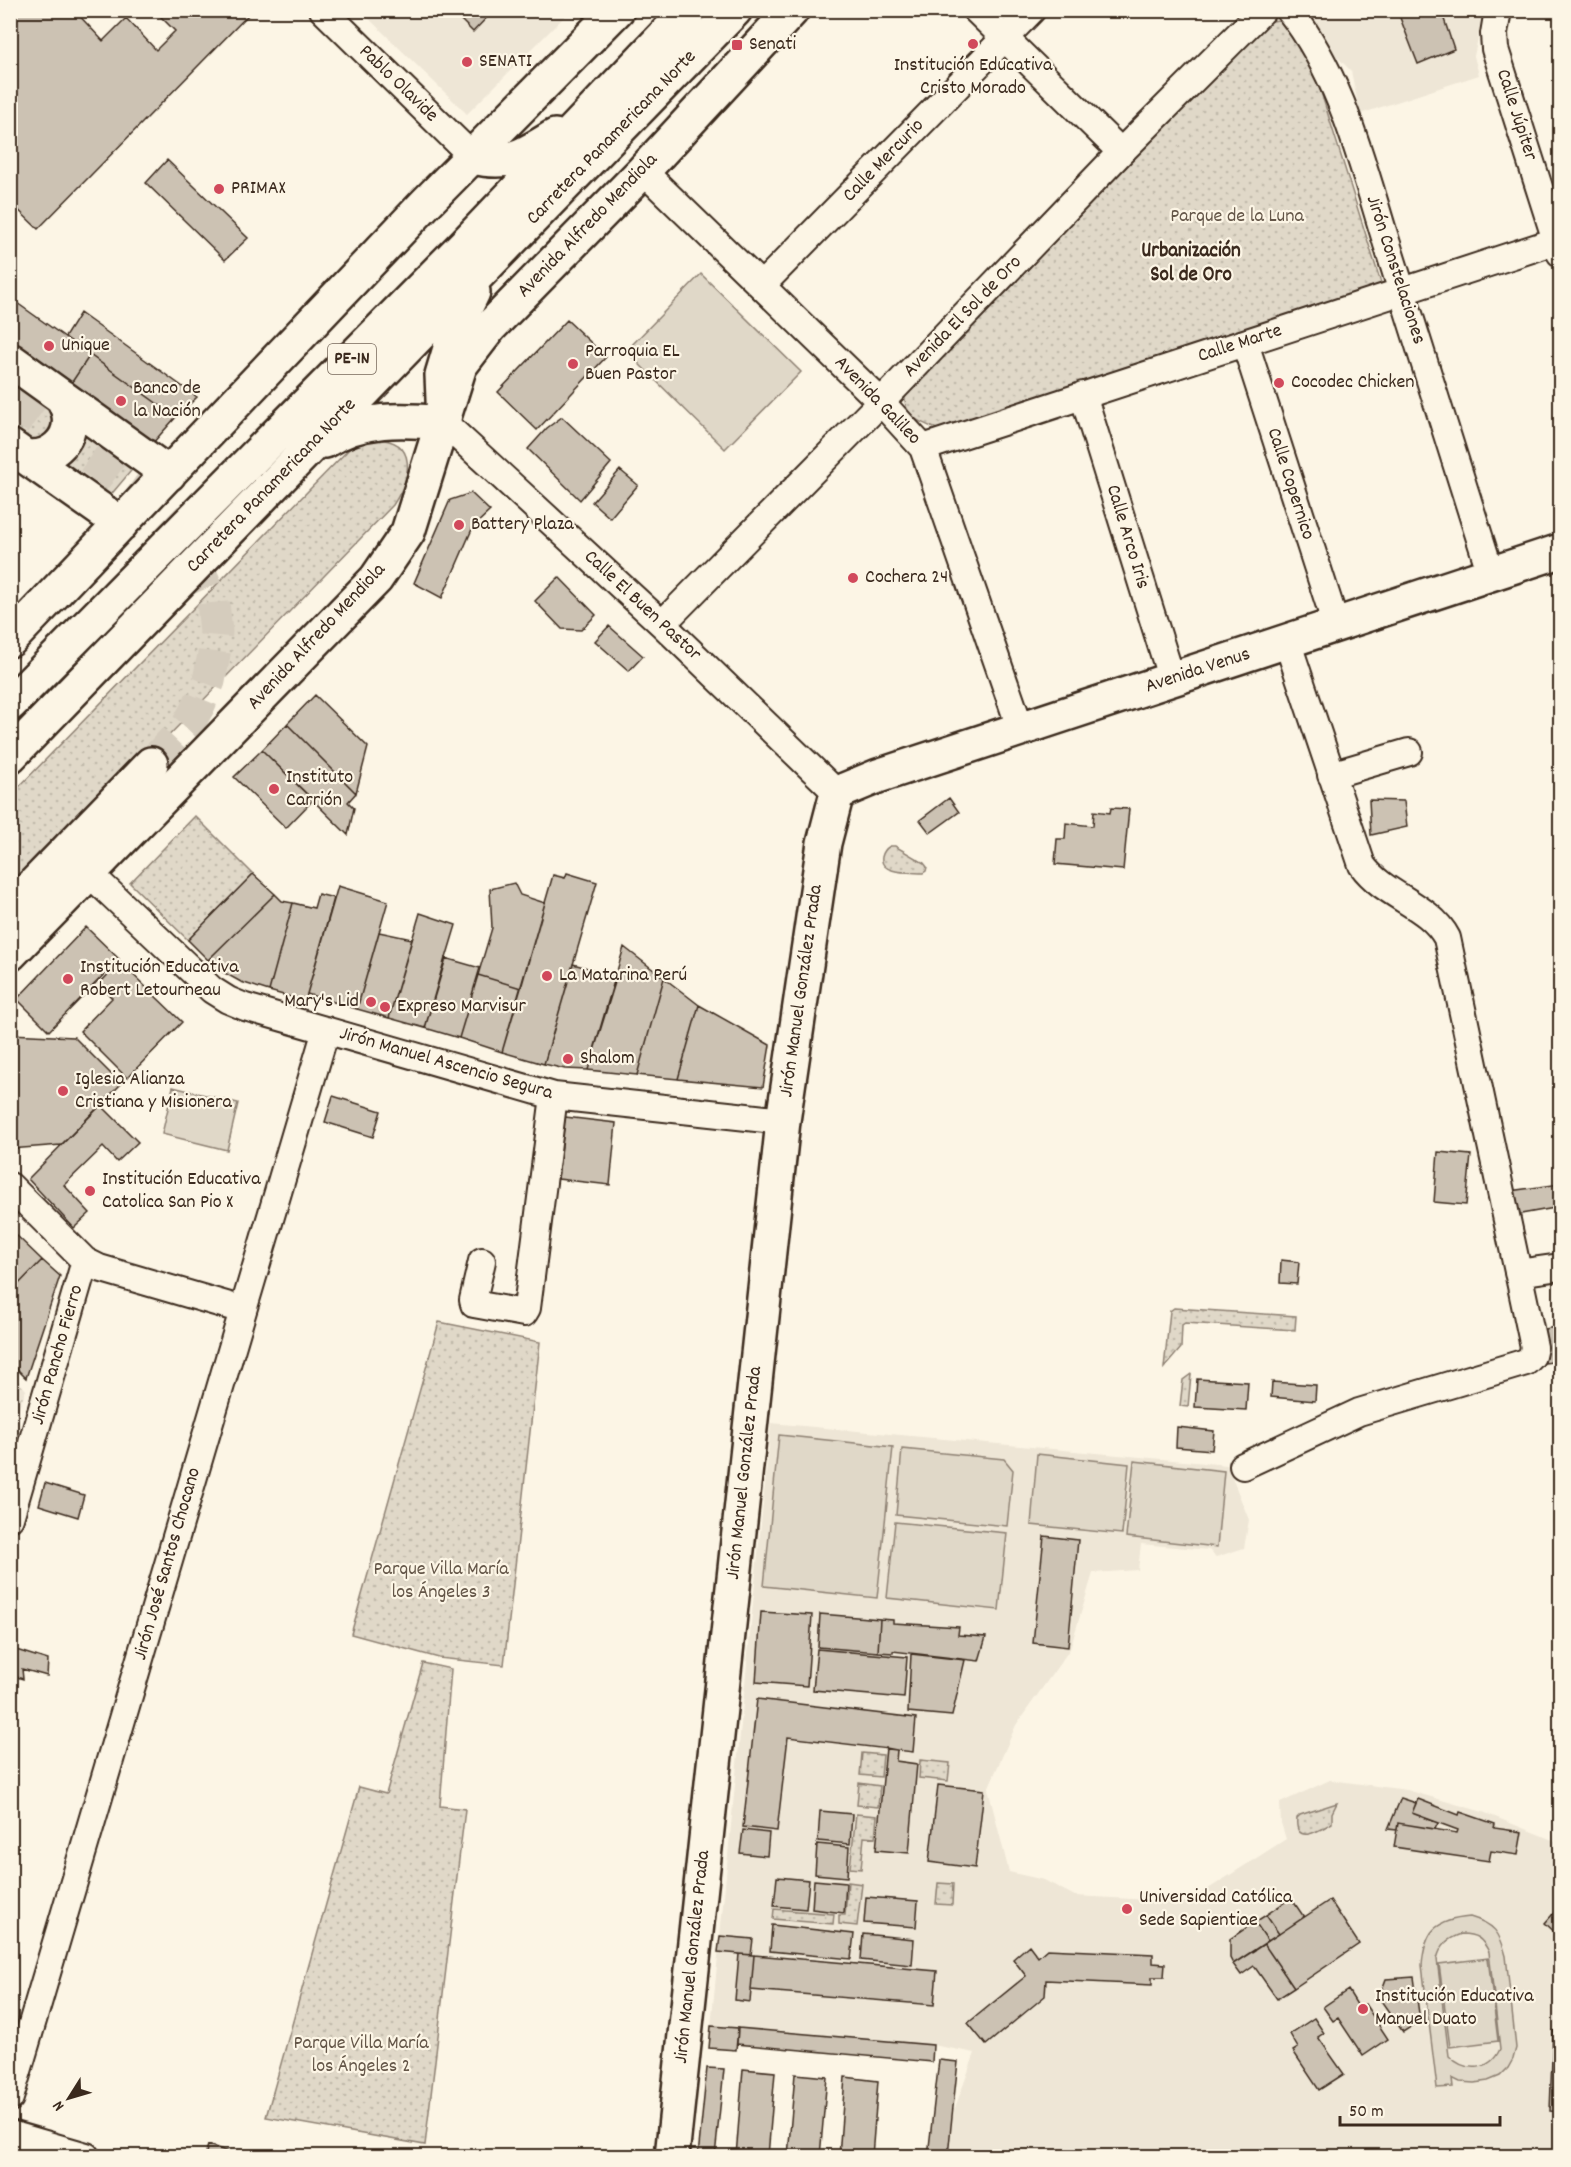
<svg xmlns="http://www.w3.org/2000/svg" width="1571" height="2167" font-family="Dekko,sans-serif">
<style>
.built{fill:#eee6d6}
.industrial{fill:url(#industrial-grid)}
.green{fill:url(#green-dots);stroke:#8e8173;stroke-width:1.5}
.pitch{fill:#e0d8c8;stroke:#8e8173;stroke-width:1.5;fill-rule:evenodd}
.building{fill:#ccc2b3;stroke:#3b2a1e;stroke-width:1.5}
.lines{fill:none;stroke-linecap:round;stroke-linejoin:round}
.highway-tunnel{stroke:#d5ccbd;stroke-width:33;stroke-dasharray:33 16;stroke-linecap:butt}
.street-casing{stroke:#3b2a1e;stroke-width:30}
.secondary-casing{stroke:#3b2a1e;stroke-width:38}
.highway-casing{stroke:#3b2a1e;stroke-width:38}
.street{stroke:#fcf5e5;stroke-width:26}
.secondary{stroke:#fcf5e5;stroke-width:33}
.highway{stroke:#fcf5e5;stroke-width:33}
.poi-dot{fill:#d1495b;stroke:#fcf5e5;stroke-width:2}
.labels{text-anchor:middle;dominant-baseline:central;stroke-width:4.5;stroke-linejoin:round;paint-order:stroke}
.shield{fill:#fcf5e5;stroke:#75675a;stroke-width:1.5}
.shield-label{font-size:18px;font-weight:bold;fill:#3b2a1e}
.poi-label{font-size:20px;fill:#3b2a1e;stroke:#fcf5e5;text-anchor:start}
.street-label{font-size:20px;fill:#3b2a1e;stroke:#fcf5e5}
.park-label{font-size:20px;fill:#645648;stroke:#fcf5e5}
.neighbourhood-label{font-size:21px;font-weight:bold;fill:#3b2a1e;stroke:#fcf5e5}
</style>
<defs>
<pattern id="industrial-grid" width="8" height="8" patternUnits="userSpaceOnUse" patternTransform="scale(1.5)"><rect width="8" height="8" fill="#eee6d6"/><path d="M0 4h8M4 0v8" fill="none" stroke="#cdc5b7"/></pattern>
<pattern id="green-dots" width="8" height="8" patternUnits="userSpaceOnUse" patternTransform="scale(1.5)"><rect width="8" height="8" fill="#e0d8c8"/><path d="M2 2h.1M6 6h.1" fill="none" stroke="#c1baab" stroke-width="1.8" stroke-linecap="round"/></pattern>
</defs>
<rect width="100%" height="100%" fill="#fcf5e5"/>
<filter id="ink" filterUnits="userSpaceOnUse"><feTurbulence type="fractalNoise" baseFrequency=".0167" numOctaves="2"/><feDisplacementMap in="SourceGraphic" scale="12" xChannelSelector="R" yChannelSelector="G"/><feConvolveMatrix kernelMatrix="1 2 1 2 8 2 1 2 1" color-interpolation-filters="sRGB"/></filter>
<g filter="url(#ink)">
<path class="built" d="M361,11H570L467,114Z
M1292,11H1484L1474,56L1479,75L1360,114L1351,71Z
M771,1423L1227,1465L1249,1520L1244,1548L1216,1557L1209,1550L1141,1544L1138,1570L1093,1573L1070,1649L1016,1725L988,1789L1009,1872L1044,1880L1075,1896L1188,1902L1286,1839L1281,1823L1280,1803L1330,1780L1407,1790L1483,1812L1560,1843V2156H948L952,2116L975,2053L933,2045L711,2026Z"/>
<path class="industrial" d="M11,1373L26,1390L11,1430Z"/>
<path class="green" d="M1278,20L1292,26L1309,54L1381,283L1379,288L940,430C918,422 900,416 906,388L1261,23Z
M11,379L54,404L58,420L46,439L31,441L11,426Z
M80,424L136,465L109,497L58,460Z
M375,439C419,440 411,478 393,505L11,898V795L351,447L359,442Z
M195,816L253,874L188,940L130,883Z
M890,846H895L924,863L927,867L926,871L923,873C912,872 879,875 882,857C883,852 885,849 890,846Z
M1174,1308L1296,1316L1295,1330L1185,1323L1182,1325L1181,1348L1164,1368L1170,1311Z
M439,1322L540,1342L504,1665L439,1658L351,1634Z
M1191,1374L1188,1407L1180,1406L1183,1380Z
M423,1663L451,1669L440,1806L465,1809L425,2145L266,2117L359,1787L386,1794Z
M862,1753L883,1755L881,1777L860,1775Z
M920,1760L950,1763L948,1781L919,1778Z
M859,1783L880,1786L878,1807L857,1805Z
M1337,1803L1332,1813V1823C1320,1830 1294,1847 1297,1818L1300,1815Z
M856,1814L877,1816L875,1838L864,1837L861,1869L850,1868Z
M848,1882L862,1884L857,1926L839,1924V1915H845Z
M938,1883L953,1884L952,1905L936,1904Z
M774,1909L834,1914L833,1924L773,1919Z"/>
<path class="pitch" d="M701,274L801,372L725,449L626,351Z
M173,1087L238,1103L227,1150L162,1134Z
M779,1435L893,1447L877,1598L764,1586Z
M902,1449L1004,1459L1013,1470L1007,1526L896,1515Z
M1037,1454L1129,1464L1122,1534L1031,1525Z
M1134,1461L1224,1471L1217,1547L1126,1537Z
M895,1522L1007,1533L999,1610L887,1598Z
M1470,1917C1494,1924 1500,1932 1506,1956L1516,2048L1513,2059L1508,2068L1500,2076L1488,2081L1474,2083L1460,2082L1452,2078L1453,2087L1437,2088L1422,1965C1425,1931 1435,1920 1470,1917ZM1461,1934C1476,1934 1482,1938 1489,1952L1500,2049C1490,2071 1466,2073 1449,2056L1437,1959C1441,1944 1447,1939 1461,1934Z
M1488,1958L1498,2041L1450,2047L1439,1964Z"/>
<path class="building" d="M10,10H74L103,41L126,18L156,50L175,31L154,10H253L38,229L10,202Z
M451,10H494L473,32Z
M1397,10H1441L1454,49L1418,64Z
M167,160L248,238L225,260L146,183Z
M10,298L90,355L70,385L10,341Z
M80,313L197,397L176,417L65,337Z
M567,320L606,357L537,430L498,392Z
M90,355L176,417L151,445L70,385Z
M562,417L611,463L580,500L528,449L547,428Z
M620,470L638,485L610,518L592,502Z
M471,493L490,511L473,527L442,598L414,583L450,500Z
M559,577L596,615L581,630L562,629L535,601Z
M609,626L643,656L629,671L595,641Z
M315,695L368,747L356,793L287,724Z
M287,724L356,793L348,802L354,808L348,835L262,750Z
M262,750L313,800L286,828L234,777Z
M949,798L959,812L930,833L920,820Z
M1369,800L1404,801L1407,827L1371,835Z
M1111,808L1129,809L1123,870L1055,864L1057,839H1065L1066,823L1093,826L1094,811L1110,813Z
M567,873L597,882L544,1064L502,1052L553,875L565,878Z
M253,874L275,894L208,960L188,940Z
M514,883L520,895L545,903L521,988L478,975L492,928L490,889Z
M338,886L388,901L357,1009L307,994Z
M275,894L282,901L293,903L269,991L241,982L219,970L208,960Z
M318,894L334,898L305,1001L269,991L293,903L314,908Z
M420,913L456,925L425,1028L389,1018Z
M86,927L119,959L49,1031L17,999Z
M379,932L412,939L389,1018L357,1009Z
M624,947L664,978L637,1075L588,1070Z
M445,958L480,968L459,1038L425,1028Z
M120,962L182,1022L127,1078L80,1031L112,998L99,984Z
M573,964L617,976L588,1070L565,1069L544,1064Z
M478,975L521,988L502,1052L459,1038Z
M664,978L699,1005L678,1079L637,1075Z
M699,1005L770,1045L763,1087L678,1079Z
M10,1034L74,1037L121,1084L61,1145L10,1149Z
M333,1096L381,1111L373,1137L325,1122Z
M101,1105L138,1142L117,1162L103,1147L64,1185L90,1213L74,1228L28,1179Z
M565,1117L616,1123L610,1185L558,1179Z
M1438,1152L1471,1155L1466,1205L1434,1202Z
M1560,1184V1207L1516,1215L1510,1191Z
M14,1233L42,1260L10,1293V1236Z
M42,1260L60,1276L26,1378L10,1362V1293Z
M1281,1260L1299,1262L1297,1284L1280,1283Z
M1560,1326V1361L1545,1363L1535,1331Z
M1197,1379L1248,1382L1246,1410L1195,1407Z
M1272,1382L1316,1385L1315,1401L1271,1397Z
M1177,1427L1214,1431L1212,1450L1176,1447Z
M45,1483L84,1495L78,1517L39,1505Z
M1044,1536L1078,1540L1068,1647L1033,1643Z
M761,1612L812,1615L807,1686L756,1682Z
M820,1614L880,1619L878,1652L818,1647Z
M880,1619L893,1620V1623L959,1627L958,1635L986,1637L979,1661L893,1651V1653L878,1652Z
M10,1648L48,1660L47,1676L22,1669L23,1679L10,1675Z
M817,1649L907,1657L904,1698L813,1690Z
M911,1654L965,1660L952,1716L908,1712Z
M757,1699L916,1718L913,1752L788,1737L777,1831L743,1827Z
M886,1748L897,1750L896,1761L917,1764L909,1853L876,1850Z
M938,1785L984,1790L975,1868L929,1862Z
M1401,1798L1416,1803L1412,1813L1438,1823L1435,1829L1398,1823L1397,1830L1388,1829Z
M1418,1799L1459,1815L1460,1812L1495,1824L1494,1828L1522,1832L1518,1855L1491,1851L1489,1861L1394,1847L1398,1823L1457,1833L1458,1830L1412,1813Z
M820,1811L852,1814L850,1844L818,1841Z
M743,1830L769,1833L767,1856L740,1853Z
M817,1844L849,1847L847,1877L815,1874Z
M777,1877L809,1880L806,1909L774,1906Z
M814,1880L846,1883L844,1913L812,1909Z
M866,1897L918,1901L916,1927L864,1923Z
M1291,1898L1304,1917L1279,1934L1266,1915Z
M1330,1900L1359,1944L1294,1988L1264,1944Z
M1560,1906V1937L1545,1923Z
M1266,1915L1279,1934L1268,1941L1255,1922Z
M1255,1922L1268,1941L1233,1964L1230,1958V1939Z
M772,1925L854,1934L851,1959L770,1951Z
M863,1934L914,1939L912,1965L861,1960Z
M720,1936L753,1939L751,1955L718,1952Z
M1264,1944L1294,1988L1277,1999L1254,1966L1241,1975L1233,1964Z
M1029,1945L1038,1957L1047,1949L1153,1954V1963L1165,1964L1164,1977H1152V1985L1046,1980L1045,1996L986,2045L968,2023L1026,1976L1013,1959Z
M739,1954L754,1955L750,2002L735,2000Z
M754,1955L937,1971L934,2005L751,1990Z
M1414,1977L1420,2021L1403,2032L1379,1998L1386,1979Z
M1348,1990L1359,2008L1365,2004L1388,2039L1363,2056L1338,2018L1333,2021L1323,2007Z
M1314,2018L1324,2033L1318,2037L1344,2074L1319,2090L1293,2051L1298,2048L1290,2034Z
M711,2026L738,2028L736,2050L709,2048Z
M738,2028L933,2045L932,2062L737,2044Z
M1553,2031H1560V2112L1550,2111Z
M939,2060L958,2062L952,2116L948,2156H928Z
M707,2068L724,2069L715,2156H698Z
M743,2069L775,2072L768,2156H736Z
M795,2074L827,2077L820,2156H788Z
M845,2077L878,2081L872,2156H839Z
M208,2145L241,2156H205Z"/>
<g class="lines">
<path class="highway-tunnel" d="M10,400L143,495L175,526L193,557L213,602L216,632L214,654L209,681L199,705L188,725L151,764"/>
<defs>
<path id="street" d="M323,10L473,157
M976,10L1121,152
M1289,10C1342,77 1362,164 1387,244C1422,354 1456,464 1491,574
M1498,10L1494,34L1495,49L1560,253
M643,171L881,402L923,448L1021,730
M762,285L1032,10
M1245,343L1336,625
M1083,395L1172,680
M444,423L662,624L837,793
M923,448L1556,241
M662,624L881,402L1121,152L1263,10
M1331,775L1409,752
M90,874L212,990L228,1000L245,1007L554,1096L783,1121
M10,1186L85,1261L99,1268L243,1310
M482,1261L473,1300L474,1304L524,1313L527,1308L554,1096
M1518,1273L1560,1267
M1243,1466L1359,1412L1526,1362L1532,1356L1534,1347L1447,938C1429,904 1385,897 1362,865L1287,641
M10,1518L85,1261
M10,2098L326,1030
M10,2134L86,2156"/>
<path id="secondary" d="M10,360L169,474
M10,446L121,524
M24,456C49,461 73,441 69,415C68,408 65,403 62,397
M10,640L426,203L617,10
M10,954L376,579L408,532L460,366L490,327L643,171L792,10
M672,2156L783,1121L824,843L837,793L878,776L1560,551"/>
<path id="highway" d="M473,157C510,166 524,155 555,136
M325,441C362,417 402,419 444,423L442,375L457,325L473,292
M10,704L464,245L689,10
M10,756L735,10
M10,909L151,764"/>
</defs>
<use href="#street" class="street-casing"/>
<use href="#secondary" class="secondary-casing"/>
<use href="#highway" class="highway-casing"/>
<use href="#street" class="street"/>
<use href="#secondary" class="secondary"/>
<use href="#highway" class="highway"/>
</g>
</g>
<g class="poi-dot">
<circle cx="973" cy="44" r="6"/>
<rect x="731" y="39" width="12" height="12" rx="3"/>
<circle cx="467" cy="62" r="6"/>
<circle cx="219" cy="189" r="6"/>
<circle cx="49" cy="346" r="6"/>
<circle cx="573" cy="364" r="6"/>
<circle cx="1279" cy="383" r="6"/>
<circle cx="121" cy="401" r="6"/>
<circle cx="459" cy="525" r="6"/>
<circle cx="853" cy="578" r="6"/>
<circle cx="274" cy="789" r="6"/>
<circle cx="547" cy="976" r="6"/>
<circle cx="68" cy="979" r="6"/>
<circle cx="371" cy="1002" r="6"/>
<circle cx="385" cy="1007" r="6"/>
<circle cx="568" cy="1059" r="6"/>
<circle cx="63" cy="1091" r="6"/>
<circle cx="90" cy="1191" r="6"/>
<circle cx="1127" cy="1909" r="6"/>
<circle cx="1363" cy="2009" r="6"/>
</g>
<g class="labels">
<rect class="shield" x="328" y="344" width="48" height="30" rx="4.5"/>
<g class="shield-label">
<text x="352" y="359">PE-1N</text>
</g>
<g class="poi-label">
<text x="749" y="45">Senati</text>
<text x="479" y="62">SENATI</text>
<text x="973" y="66" text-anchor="middle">Institución Educativa<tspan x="973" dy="23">Cristo Morado</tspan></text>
<text x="231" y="189">PRIMAX</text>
<text x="61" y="346">Unique</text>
<text x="585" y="352">Parroquia EL<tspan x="585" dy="23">Buen Pastor</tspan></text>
<text x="1291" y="383">Cocodec Chicken</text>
<text x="133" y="389">Banco de<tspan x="133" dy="23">la Nación</tspan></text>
<text x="471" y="525">Battery Plaza</text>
<text x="865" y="578">Cochera 24</text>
<text x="286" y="778">Instituto<tspan x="286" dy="23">Carrión</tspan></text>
<text x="80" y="968">Institución Educativa<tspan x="80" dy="23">Robert Letourneau</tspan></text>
<text x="559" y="976">La Matarina Perú</text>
<text x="359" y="1002" text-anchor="end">Mary's Lid</text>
<text x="397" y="1007">Expreso Marvisur</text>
<text x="580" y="1059">Shalom</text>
<text x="75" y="1080">Iglesia Alianza<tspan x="75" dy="23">Cristiana y Misionera</tspan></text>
<text x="102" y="1180">Institución Educativa<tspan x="102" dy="23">Catolica San Pio X</tspan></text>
<text x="1139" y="1898">Universidad Católica<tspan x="1139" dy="23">Sede Sapientiae</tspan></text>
<text x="1375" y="1997">Institución Educativa<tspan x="1375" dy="23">Manuel Duato</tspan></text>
</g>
<g class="street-label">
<text transform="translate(398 84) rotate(44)">Pablo Olavide</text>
<text transform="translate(1516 115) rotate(72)">Calle Júpiter</text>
<text transform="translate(612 138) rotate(-46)">Carretera Panamericana Norte</text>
<text transform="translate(884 161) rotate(-46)">Calle Mercurio</text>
<text transform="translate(588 226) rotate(-46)">Avenida Alfredo Mendiola</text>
<text transform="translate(1395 270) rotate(72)">Jirón Constelaciones</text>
<text transform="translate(963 317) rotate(-46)">Avenida El Sol de Oro</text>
<text transform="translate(1240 344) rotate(-18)">Calle Marte</text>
<text transform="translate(877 401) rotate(46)">Avenida Galileo</text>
<text transform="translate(1290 484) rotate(72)">Calle Copernico</text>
<text transform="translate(272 486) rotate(-46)">Carretera Panamericana Norte</text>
<text transform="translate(1127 537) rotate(73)">Calle Arco Iris</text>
<text transform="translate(642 606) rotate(43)">Calle El Buen Pastor</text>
<text transform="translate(317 637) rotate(-47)">Avenida Alfredo Mendiola</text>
<text transform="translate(1198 671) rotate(-18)">Avenida Venus</text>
<text transform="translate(802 991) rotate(-82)">Jirón Manuel González Prada</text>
<text transform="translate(446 1064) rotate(16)">Jirón Manuel Ascencio Segura</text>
<text transform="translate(58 1355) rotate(-74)">Jirón Pancho Fierro</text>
<text transform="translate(745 1473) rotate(-84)">Jirón Manuel González Prada</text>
<text transform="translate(168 1564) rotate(-74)">Jirón José Santos Chocano</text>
<text transform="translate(693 1957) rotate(-84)">Jirón Manuel González Prada</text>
</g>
<g class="park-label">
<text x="1237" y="217">Parque de la Luna</text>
<text x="441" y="1570">Parque Villa María<tspan x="441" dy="23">los Ángeles 3</tspan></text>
<text x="361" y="2044">Parque Villa María<tspan x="361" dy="23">los Ángeles 2</tspan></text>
</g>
<g class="neighbourhood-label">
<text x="1191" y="252">Urbanización<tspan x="1191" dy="24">Sol de Oro</tspan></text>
</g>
</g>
<rect width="1571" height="2167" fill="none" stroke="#fcf5e5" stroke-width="36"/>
<rect x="18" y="18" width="1535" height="2131" fill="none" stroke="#3b2a1e" stroke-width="2" filter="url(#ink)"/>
<g transform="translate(69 2098) rotate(233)" stroke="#fcf5e5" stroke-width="4.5" paint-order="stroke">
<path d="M0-4.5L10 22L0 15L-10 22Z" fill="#3b2a1e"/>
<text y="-9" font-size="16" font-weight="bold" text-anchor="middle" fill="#3b2a1e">N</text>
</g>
<path d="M1340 2116v9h160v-9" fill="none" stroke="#3b2a1e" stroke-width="3"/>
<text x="1349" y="2116" font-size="18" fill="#3b2a1e" stroke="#fcf5e5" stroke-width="4.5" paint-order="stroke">50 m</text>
</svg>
